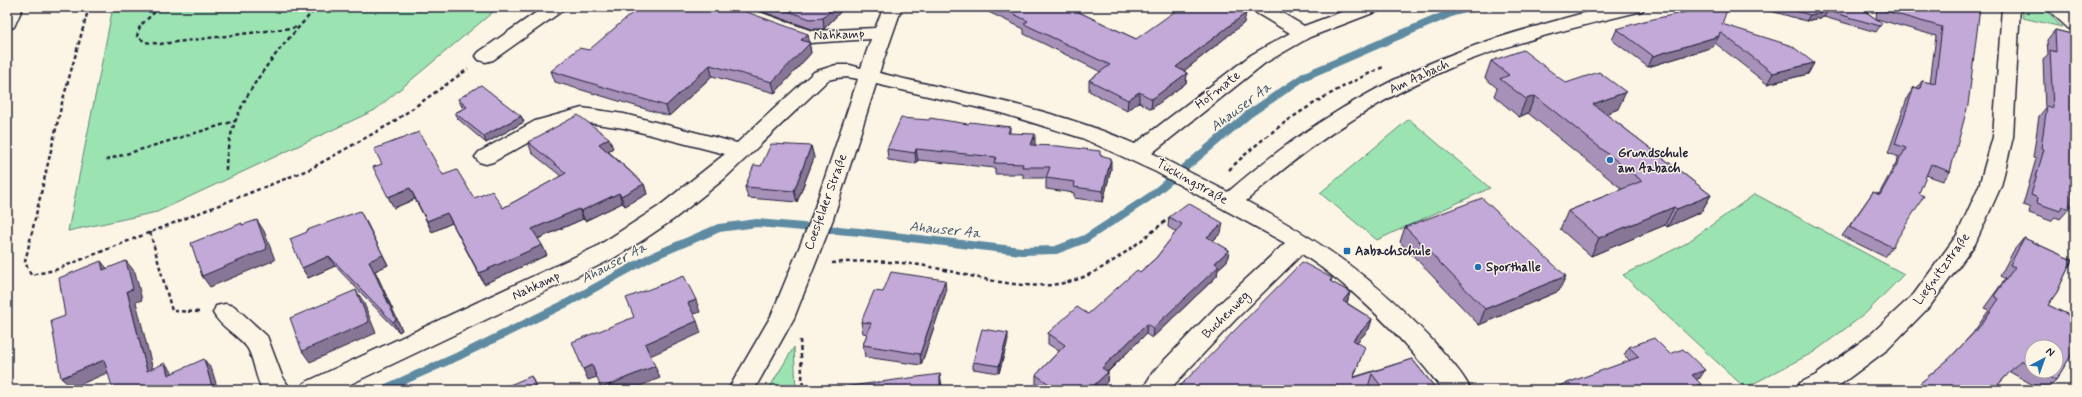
<svg xmlns="http://www.w3.org/2000/svg" width="2082" height="397" font-family="Mynerve,sans-serif">
<style>
.green{fill:#9be4b2;stroke:#5e8376}
.lines{fill:none;stroke-linecap:round;stroke-linejoin:round}
.stream{stroke:#5e8ba2;stroke-width:8}
.minor-casing{stroke:#22223b;stroke-width:3}
.major-casing{stroke:#22223b;stroke-width:3}
.path{stroke:#22223b;stroke-width:2.5;stroke-dasharray:4 3;stroke-linecap:butt}
.minor{fill:#fcf5e5;fill-rule:evenodd}
.major{fill:#fcf5e5;fill-rule:evenodd}
.wall{fill:#a791b9;stroke:#22223b;fill-rule:evenodd}
.shaded-wall{fill:#887696;stroke:#22223b}
.building{fill:#c2a9d7;stroke:#22223b}
.poi-dot{fill:#1f6fb2;stroke:#fcf5e5;stroke-width:1.5}
.labels{text-anchor:middle;dominant-baseline:central;stroke-width:3;stroke-linejoin:round;paint-order:stroke}
.street-label{font-size:13px;fill:#22223b;stroke:#fcf5e5}
.poi-label{font-size:13px;font-weight:bold;fill:#22223b;stroke:#fcf5e5;text-anchor:start}
.water-label{font-size:14px;font-style:italic;fill:#40576f;stroke:#fcf5e5}
</style>
<rect width="100%" height="100%" fill="#fcf5e5"/>
<filter id="ink" filterUnits="userSpaceOnUse"><feTurbulence type="fractalNoise" baseFrequency=".025" numOctaves="2"/><feDisplacementMap in="SourceGraphic" scale="8" xChannelSelector="R" yChannelSelector="G"/><feConvolveMatrix kernelMatrix="1 2 1 2 8 2 1 2 1" color-interpolation-filters="sRGB"/></filter>
<g filter="url(#ink)">
<path class="green" d="M113,7H499L375,110L157,212L68,231Z
M2022,7H2043L2062,27L2023,18Z
M1409,119L1490,188L1377,240L1320,193Z
M1755,194L1904,274L1865,314L1814,352L1745,388L1623,275L1685,244Z
M794,347L796,390H768Z"/>
<g class="lines">
<path class="stream" d="M382,390L461,355L567,303L651,257L719,228L757,223L860,232L1021,251L1056,250L1085,239L1151,196L1249,114L1305,76L1453,12L1474,7"/>
<defs>
<path id="minor" d="M544,7H565L562,11L493,60L486,62L479,60L476,56L479,52Z
M719,7H745L812,31L875,28L884,7H902L879,73C965,94 1054,108 1135,144L1251,55L1290,33L1253,11L1250,7H1272L1304,26L1355,7H1381L1378,11L1310,37L1265,63L1152,153L1228,192C1321,111 1419,58 1538,26C1562,19 1587,11 1612,7C1622,6 1634,7 1645,7L1642,11C1577,27 1510,42 1448,69C1374,101 1306,147 1246,201C1321,241 1376,279 1434,342C1447,357 1462,372 1471,390H1443C1403,338 1357,290 1302,254L1235,320L1169,390H1142L1153,372L1217,306L1285,243L1156,172L1082,138L1001,113L876,84L833,219L794,318L754,390H728L771,316L811,219L858,79C847,76 838,77 828,80L724,179L674,219L643,240L612,259L571,279L338,390H300L304,383L596,247L658,207L725,154L624,128L582,122L549,131L493,162L486,164L479,162L475,157L479,152L535,121L582,108L624,114L737,143L814,72L836,65H850L861,68L871,39L810,43L722,11Z
M2002,7H2020L2013,137L2001,186L1975,244L1930,306L1888,349L1833,390H1796L1800,383L1816,375L1870,335L1914,294L1957,235L1979,186L1993,137Z
M2045,7H2065L2075,15V30L2068,28Z
M225,304L234,306L267,336L282,376L291,390H263C255,378 255,362 248,349C240,336 221,328 213,313L216,306Z"/>
<path id="major" d="M7,7H23L14,27L7,29Z"/>
</defs>
<use href="#minor" class="minor-casing"/>
<use href="#major" class="major-casing"/>
<path class="path" d="M89,7L62,103L25,262L31,275L55,270L310,169L392,123L468,69
M160,7L140,26L137,36L145,42L160,44L299,27
M106,160L235,121
M226,170C226,106 276,52 317,7
M1229,170C1276,123 1325,94 1385,66
M150,232L172,311L200,312
M832,263C863,260 895,261 926,266C974,275 1032,297 1081,278C1114,265 1143,238 1171,217
M800,340L803,390"/>
<use href="#minor" class="minor"/>
<use href="#major" class="major"/>
</g>
<path class="wall" d="M749,7H845L824,29H812Z
M978,7H1068L1136,39L1244,23L1184,71L1187,73L1186,83L1151,109L1139,102L1127,111L1089,91V80L1101,72L1024,34V29Z
M1284,7H1307L1290,13Z
M1757,7H1859L1876,19L1877,7H1980L1950,172L1943,181L1926,175L1892,247L1885,257L1842,236L1873,192L1879,194L1899,157L1888,153L1908,96L1914,87L1917,88L1922,81L1930,83L1936,36L1877,19L1880,26L1876,32L1824,17L1806,21Z
M1722,24L1814,63L1808,74L1767,84L1715,43L1713,47L1648,67L1612,40L1617,29Z
M2055,30L2075,35V205L2070,204L2069,209L2060,219L2055,217L2051,221L2029,213L2030,208L2023,205L2036,159L2033,158L2039,116L2045,109L2043,60L2048,54L2047,40Z
M809,43L811,53L775,93L712,76L669,116L555,82L551,71L589,50Z
M1491,61L1566,83L1618,109L1606,114L1711,195L1701,212L1667,227L1665,225L1591,256L1560,229L1568,211L1622,189L1528,113L1519,117L1494,96L1497,88L1485,78Z
M458,99L521,116L524,122L486,143L458,119L455,113L464,108L461,105Z
M968,124L1010,127V134L1035,145L1100,155L1111,169L1103,202L1074,198V193L1046,189V178H1023V174H995V168L918,160L916,164L888,160L887,149Z
M528,142L613,148L608,151L644,184L647,194L625,206L622,203L585,221L583,219L538,239L542,245L547,255L484,284L452,223L432,232L415,199L394,208L443,175L474,198L503,208L561,176L532,153Z
M811,146L814,158L797,202L748,198L745,187L761,166Z
M1169,217L1221,233L1213,241L1229,250L1227,261L1218,269L1217,276L1152,338L1146,334L1108,372L1107,382L1099,390H1043L1036,385V375L1059,351L1048,344V333L1088,314L1140,272L1156,258L1176,232L1168,227Z
M366,221L388,265L375,271L402,330L399,332L335,266L308,278L302,268Z
M1405,227L1559,291L1479,325L1400,242Z
M2024,238L2072,260L2057,292L2048,305L2075,318V349L2056,380L2046,390H2042L2010,372L1993,390H1912L1950,358L1973,333L1989,310L1984,308L2005,279L2000,276L2014,250ZM2032,347H2056V371H2032Z
M1332,278L1331,282L1350,292L1347,303L1372,319L1369,329L1357,342L1361,357L1354,377L1412,359L1437,390H1373L1369,385L1176,390Z
M883,292H946L921,365L865,357L863,345L867,334L863,333L861,322Z
M1008,340L999,373L973,369V362Z
M1629,347L1670,354L1700,378L1696,379L1701,384L1697,390H1548L1630,361L1624,355Z"/>
<path class="shaded-wall" d="M834,7H845L824,29L823,18Z
M1291,7H1307L1290,13Z
M1828,11L1824,17L1806,21L1810,15Z
M1246,13L1244,23L1175,78L1176,67Z
M808,34L811,53L775,93L772,82L801,40Z
M1719,36L1713,47L1648,67L1653,56Z
M1814,63L1808,74L1767,84L1773,73Z
M710,65L712,76L669,116L666,106Z
M1187,73L1186,83L1151,109L1152,99Z
M1139,92V102L1127,111L1128,100Z
M1626,92L1618,109L1585,122L1593,104Z
M1535,96L1528,113L1519,117L1526,99Z
M521,116L524,122L486,143L484,136Z
M1035,134V145L1031,156V145Z
M609,138L613,148L603,154L599,144Z
M811,146L814,158L797,202L794,191Z
M916,149L918,160L916,164L915,153Z
M1111,158V169L1103,202V191Z
M644,184L647,194L625,206L621,196Z
M410,188L415,199L394,208L388,197Z
M619,193L622,203L585,221L581,211Z
M1711,195L1701,212L1667,227L1677,209Z
M1674,207L1665,225L1591,256L1599,238Z
M579,209L583,219L537,239L532,229Z
M360,211L388,265L375,271L402,330L399,332L393,322L369,261Z
M447,213L452,223L432,232L427,221Z
M257,220L264,231L275,260L210,287L202,276Z
M1223,223L1221,233L1205,248L1207,237Z
M542,245L547,255L484,284L479,273Z
M1229,250L1227,261L1218,269L1217,276L1152,338L1153,328L1215,263Z
M329,256L335,266L308,278L302,268Z
M101,261L110,272L103,270Z
M126,261L135,272L142,300L136,302L156,382L147,371L127,291Z
M1566,276L1559,291L1479,325L1485,309Z
M945,280L946,292L921,365L920,354Z
M356,290L363,301L376,333L310,362L302,351Z
M1350,292L1347,303L1340,311L1343,301Z
M696,300L700,312L691,315L688,303Z
M1372,319L1369,329L1350,350L1353,340Z
M697,321L701,333L650,356L645,344Z
M1147,324L1146,334L1101,378L1102,368Z
M1008,333V340L999,373V366Z
M204,359L212,370L218,390H213Z
M104,360L114,370L72,388L61,378Z
M165,363L174,374L168,375Z
M592,365L597,377L588,380L583,369Z
M655,366L660,378L630,390H602L601,388Z
M1705,370L1700,378L1687,383L1692,375Z
M1108,372L1107,382L1099,390H1089Z
M940,374L942,386L941,390H940Z
M531,376L538,390H537Z
M1701,384L1697,390H1686Z"/>
<path class="building" d="M639,7H733L808,34L801,40L810,43L772,82L710,65L666,106L551,71L579,48L589,50Z
M777,7H834L823,18L810,19Z
M999,7H1068L1136,39L1181,7H1232L1246,13L1176,67L1187,73L1152,99L1139,92L1128,100L1089,80L1110,65L1024,24L1028,21Z
M1710,7H1728L1722,24L1792,46L1814,63L1773,73L1720,32L1719,36L1653,56L1617,29L1644,21Z
M1782,7H1859L1882,23L1880,26L1828,11L1810,15Z
M1882,7H1980L1968,105L1950,172L1931,164L1919,193L1924,196L1892,247L1849,227L1873,192L1880,195L1906,148L1895,144L1914,87L1920,89L1922,81L1935,84L1942,27L1882,10Z
M2055,30L2075,35V192H2073L2069,209L2062,206L2060,211L2037,203L2038,198L2031,195L2044,149L2041,148L2047,106L2053,108L2050,50L2056,52Z
M1523,50L1566,83L1599,72L1626,92L1593,104L1711,195L1677,209L1674,207L1599,238L1568,211L1642,181L1535,96L1526,99L1500,79L1509,75L1491,61Z
M481,85L521,116L484,136L455,113L467,107L458,99Z
M578,115L609,138L599,144L644,184L621,196L619,193L581,211L579,209L532,229L542,245L479,273L447,213L427,221L410,188L388,197L373,167L382,164L374,149L419,132L443,175L457,170L474,198L492,191L503,208L566,173L528,142Z
M901,118L929,120L930,118L968,124L970,122L1010,127L1008,133L1035,134L1031,145L1058,146L1100,151V155L1111,158L1103,191L1074,187L1075,182L1046,178L1050,167H1022L1023,164L994,163L996,157L916,149L915,153L887,149Z
M771,144L811,146L794,191L745,187L754,165L761,166Z
M1482,198L1566,276L1485,309L1405,227Z
M1188,203L1223,223L1207,237L1229,250L1215,263L1219,266L1153,328L1147,324L1102,368L1108,372L1089,390H1058L1036,375L1065,345L1048,333L1077,307L1088,314L1137,270L1140,272L1156,258L1182,224L1169,217Z
M360,211L383,255L369,261L396,320L393,322L329,256L302,268L290,239L307,232V230Z
M257,220L267,249L202,276L191,243L242,223V225Z
M2024,238L2072,260L2057,292L2048,305L2075,318V349L2056,380L2039,371H2056V347H2032V367L2021,360L1993,390H1912L1950,358L1981,325L1999,299L1994,296L2015,267L2010,265Z
M101,261L103,270L126,261L133,289L127,291L147,371L165,363L168,375L204,359L213,390H113L104,360L61,378L51,321L65,316L59,278Z
M1302,262L1332,278L1330,281L1350,292L1343,301L1372,319L1353,340L1365,347L1353,378L1412,359L1437,390H1384L1372,374L1367,390H1176Z
M891,272L945,280L920,354L863,345L871,323L861,322L874,291L883,292Z
M684,276L696,300L688,303L697,321L645,344L655,366L601,388L592,365L583,369L572,342L634,317L626,298Z
M356,290L369,322L302,351L290,318Z
M982,329L1008,333L999,366L973,362Z
M1654,338L1670,354L1683,349L1705,370L1692,375L1701,384L1686,390H1548L1639,357L1629,347Z
M940,374V390H843V387Z
M531,376L537,390H498Z"/>
</g>
<g class="poi-dot">
<circle cx="1610" cy="160" r="4"/>
<rect x="1343" y="247" width="8" height="8" rx="2"/>
<circle cx="1478" cy="267" r="4"/>
</g>
<g class="labels">
<g class="street-label">
<text transform="translate(839 35) rotate(-2)">Nahkamp</text>
<text transform="translate(1419 77) rotate(-25)">Am Aabach</text>
<text transform="translate(1218 90) rotate(-38)">Hofmate</text>
<text transform="translate(1192 182) rotate(29)">Tückingstraße</text>
<text transform="translate(826 202) rotate(-70)">Coesfelder Straße</text>
<text transform="translate(1942 269) rotate(-54)">Liegnitzstraße</text>
<text transform="translate(536 286) rotate(-25)">Nahkamp</text>
<text transform="translate(1226 315) rotate(-45)">Buchenweg</text>
</g>
<g class="poi-label">
<text x="1618" y="153">Grundschule<tspan x="1618" dy="15">am Aabach</tspan></text>
<text x="1355" y="251">Aabachschule</text>
<text x="1486" y="267">Sporthalle</text>
</g>
<g class="water-label">
<text transform="translate(1241 107) rotate(-37)">Ahauser Aa</text>
<text transform="translate(945 230) rotate(6)">Ahauser Aa</text>
<text transform="translate(614 263) rotate(-28)">Ahauser Aa</text>
</g>
</g>
<rect width="2082" height="397" fill="none" stroke="#fcf5e5" stroke-width="24"/>
<rect x="12" y="12" width="2058" height="373" fill="none" stroke="#22223b" stroke-width="1.5" filter="url(#ink)"/>
<g transform="translate(2044 359) rotate(41)"><circle r="19" fill="#fcf5e5" stroke="#a5a1a1"/>
<path d="M0-3L7 15L0 10L-7 15Z" fill="#1f6fb2"/>
<text y="-6" font-size="11" font-weight="bold" text-anchor="middle" fill="#22223b">N</text>
</g>
</svg>
